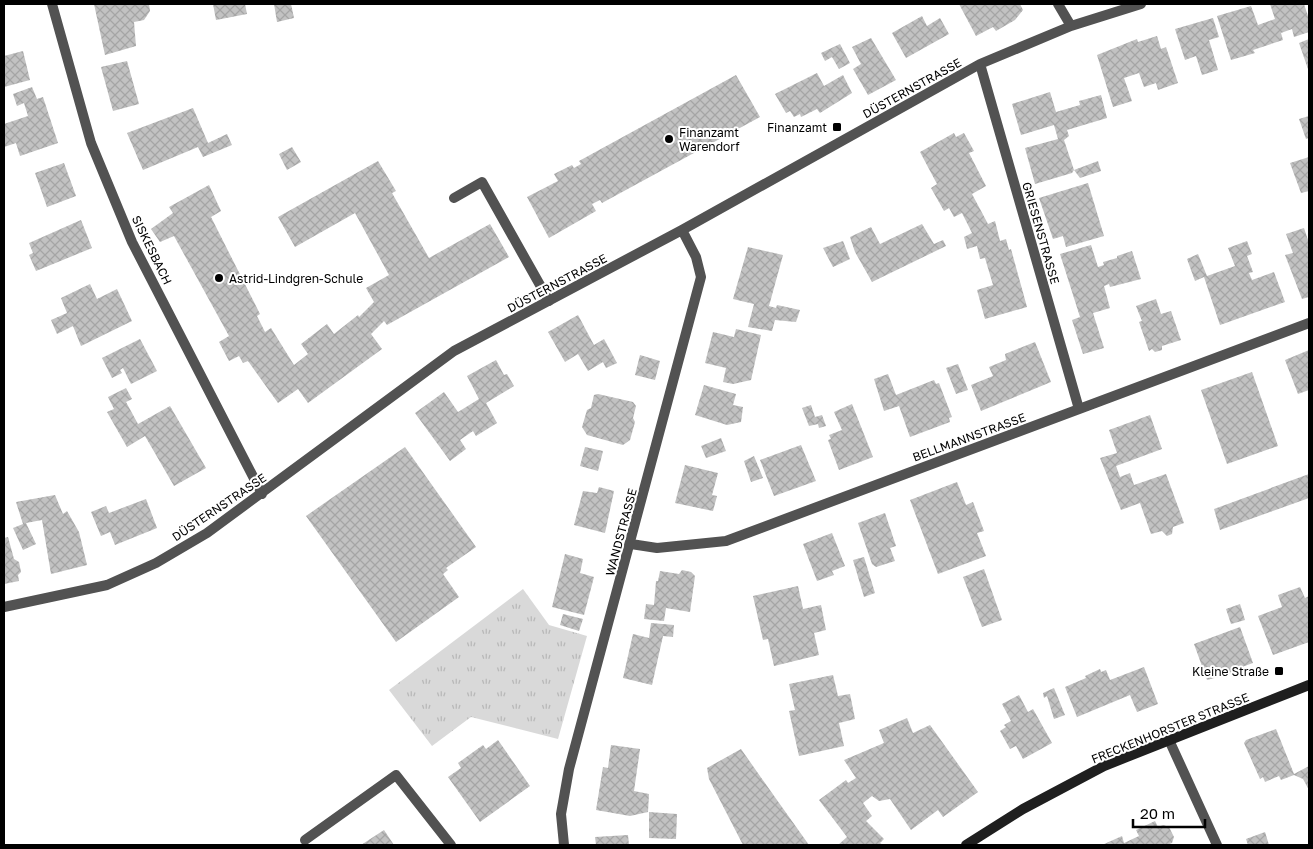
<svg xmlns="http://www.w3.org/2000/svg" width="1313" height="849" font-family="'Golos Text',sans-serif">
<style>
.park{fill:url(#park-tufts)}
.building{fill:url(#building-cross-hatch)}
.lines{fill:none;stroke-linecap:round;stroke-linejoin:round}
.lane{stroke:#525252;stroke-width:10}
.street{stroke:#525252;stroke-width:10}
.secondary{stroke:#1f1f1f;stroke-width:10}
.poi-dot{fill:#000;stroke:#fff;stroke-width:2}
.labels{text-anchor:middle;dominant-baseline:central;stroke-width:4;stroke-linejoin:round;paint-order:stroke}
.street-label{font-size:12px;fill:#000;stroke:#fff}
.poi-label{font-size:12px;fill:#000;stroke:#fff;text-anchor:end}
</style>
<defs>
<pattern id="park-tufts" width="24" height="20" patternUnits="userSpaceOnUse" patternTransform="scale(1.25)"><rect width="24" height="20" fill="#d9d9d9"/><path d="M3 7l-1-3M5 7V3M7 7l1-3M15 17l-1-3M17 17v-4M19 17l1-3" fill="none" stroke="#b8b8b8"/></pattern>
<pattern id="building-cross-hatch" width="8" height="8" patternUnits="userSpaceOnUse" patternTransform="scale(1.25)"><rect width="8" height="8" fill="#c2c2c2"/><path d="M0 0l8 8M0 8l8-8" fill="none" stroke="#a5a5a5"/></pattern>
</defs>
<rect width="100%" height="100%" fill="#fff"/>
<path class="park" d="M523,589L549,625L587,636L558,739L471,717L432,746L389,690Z"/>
<path class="building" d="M94,4H149L150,11L144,20L134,22L136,46L105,55Z
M213,4H245L247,14L216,20Z
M274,4H291L294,18L277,22Z
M959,4H1020L1023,10L1015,20L996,31L993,27L976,36Z
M1270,4H1304L1309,19V32L1294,37L1292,29L1281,33L1283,40L1253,50L1255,53L1231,60L1217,16L1251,6L1258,25L1275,19Z
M922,16L927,26L940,18L949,34L906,58L892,33Z
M1213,18L1219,37L1209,40L1218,70L1202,75L1196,56L1185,60L1175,29Z
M1157,36L1161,49L1166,47L1178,83L1158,90L1156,83L1144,87L1139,73L1124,78L1132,101L1113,107L1097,55L1137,39L1138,42Z
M871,38L896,80L868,95L853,69L861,64L852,47Z
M1309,39V72L1299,43Z
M840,44L850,63L839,69L832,57L825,61L821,53Z
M23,51L30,80L4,87V56Z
M127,61L139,104L113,111L101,67Z
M817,73L824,86L843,75L852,93L820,113L817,109L801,117L800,114L794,117L790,111L786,113L775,94Z
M736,75L760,117L602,203L600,200L592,204L596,211L549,238L527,197L558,181L554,174L572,165L574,168L581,164L579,161Z
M32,87L37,99L43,97L58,143L20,156L16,143L4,147V124L28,116L24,103L17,106L13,94Z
M1050,92L1056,112L1080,105L1079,101L1101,95L1107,118L1067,130L1069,136L1064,140L1074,170L1072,173L1035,184L1025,148L1058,139L1054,125L1021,135L1012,104Z
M193,108L208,143L227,134L232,145L203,157L198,147L143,170L127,133Z
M1309,116V138L1306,139L1299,119Z
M954,133L956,137L964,133L974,151L969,153L986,186L972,194L988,224L995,221L1000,241L1006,239L1009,250L1011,249L1027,307L985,319L977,290L993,285L985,258L980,259L977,246L967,249L964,237L972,233L962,213L954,217L949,208L944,211L931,188L937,184L920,152Z
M292,147L301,162L287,170L279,154Z
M1309,157V191L1301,193L1290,163Z
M378,161L396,191L392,193L429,258L490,224L509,257L387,325L384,321L371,334L382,349L308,403L298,389L278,403L248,361L243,363L239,356L229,361L219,342L229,336L174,236L160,242L151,229L173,213L169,207L209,185L221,211L211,217L260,314L257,316L265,332L271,328L294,365L308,354L301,344L327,324L334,334L358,315L359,317L374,302L366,288L389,275L355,213L295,247L278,217Z
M1098,161L1101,171L1080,178L1074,170Z
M64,163L76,196L47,207L35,173Z
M1088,183L1104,236L1066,247L1063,236L1053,239L1039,198Z
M81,220L92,248L36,271L29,255L33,253L29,243Z
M922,224L934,244L943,240L946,246L872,282L855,252L850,237L871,227L880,244Z
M1304,228L1309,243V297L1302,299L1285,255L1293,253L1286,234Z
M843,241L850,259L833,267L823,248Z
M1247,241L1252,254L1247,256L1253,272L1249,273L1252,280L1274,272L1285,302L1220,325L1204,277L1195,281L1187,259L1198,254L1207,276L1235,266L1228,248Z
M1091,245L1098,267L1104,265L1103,262L1117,258V256L1132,251L1141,279L1110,287L1109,284L1104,286L1110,308L1093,313L1104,348L1083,354L1072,320L1080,317L1060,254Z
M748,247L783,255L769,306L776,308L777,305L800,310L796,322L775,320L772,331L748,327L754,304L733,299Z
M90,284L97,299L117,289L132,321L81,346L73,326L57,334L51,320L67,313L61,298Z
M1156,299L1161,314L1171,311L1181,340L1162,346V350L1155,352L1152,349L1149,351L1139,322L1142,321L1136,306Z
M578,315L594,345L604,339L617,363L606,368L603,362L588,371L578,354L565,362L548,332Z
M736,329L761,335L751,380L733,384L723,382L726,368L705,363L713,332L734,337Z
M140,339L157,371L131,384L123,368L120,370L122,373L112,378L102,358Z
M1035,342L1051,382L981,411L971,385L993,376L989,367L1006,360L1005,354Z
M1309,350V390L1298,394L1285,360Z
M640,355L660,361L655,380L635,375Z
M496,360L504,375L507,374L514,386L486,403L497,423L476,436L473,431L460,440L466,449L450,461L415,413L444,392L458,412L479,399L467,376Z
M958,364L968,390L956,394L946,368Z
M1252,372L1278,446L1227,464L1201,390Z
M888,374L896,395L934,380L936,384L939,383L952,417L949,418L950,422L910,437L899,406L884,411L874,379Z
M704,385L736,394L733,405L743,407L741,422L727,425L695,415Z
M126,388L132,399L126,402L138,424L170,406L206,468L174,486L145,436L127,447L107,412L114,409L108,397Z
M598,394L633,402L636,406L633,418L635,422L630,440L623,445L587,435L582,427L587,410L591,408L594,395Z
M852,404L873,457L839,470L828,440L831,439L829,435L842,430L834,412Z
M811,405L815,417L822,415L826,426L819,428L818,424L809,426L802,408Z
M1150,415L1162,449L1116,466L1120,477L1130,473L1134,485L1166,474L1184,523L1173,527L1172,534L1167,536L1162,531L1151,534L1140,503L1121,510L1100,458L1117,453L1109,430Z
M721,438L726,451L706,458L701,446Z
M801,445L816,481L774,496L760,460Z
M405,447L476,547L446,568L448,570L443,574L459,597L396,642L306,516Z
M585,447L603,451L598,471L580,466Z
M754,456L763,478L751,482L744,461Z
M685,465L718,473L712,495L717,496L713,511L675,503Z
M1309,474V498L1220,530L1214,509Z
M957,482L966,505L973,502L984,531L977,533L986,556L938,574L910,500Z
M599,487L614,491L605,533L574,525L583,491L597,493Z
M55,495L63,514L67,511L79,532L87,565L51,574L42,520L26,523L36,544L23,550L13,528L23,524L16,502Z
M146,499L157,528L115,545L110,532L101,536L91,512L106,506L109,513Z
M885,513L896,546L890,548L895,561L876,567L872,564L858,523Z
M832,533L845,566L832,571L834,575L817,581L803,544Z
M8,537L14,559L19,562L21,572L18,575L19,581L4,584V538Z
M565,554L583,559L580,573L594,577L584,615L552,607Z
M864,557L875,593L864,597L853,560Z
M984,569L1002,620L982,627L963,577Z
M682,570L691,572L695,576L690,612L666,608L664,621L644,619L646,604L654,605L656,581H658L660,571L679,574Z
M798,586L803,609L821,605L826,630L814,633L819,655L774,666L768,639L763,640L753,596Z
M1300,587L1305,598L1309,596V642L1273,655L1258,616L1282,607L1278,595Z
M1240,604L1245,620L1231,624L1226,609Z
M563,614L583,619L579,631L560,625Z
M651,623L674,625L673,637L663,636L652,685L623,678L633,634L649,638Z
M1240,627L1253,663L1239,668L1240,671L1207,680L1194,644Z
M1144,667L1158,704L1137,712L1130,695L1077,717L1065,687L1086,678L1085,676L1100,669L1101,672L1106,670L1110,680Z
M833,675L838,696L850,694L855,719L839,723L844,746L799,756L789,711L795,710L789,684Z
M1054,688L1065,715L1054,719L1047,696L1044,698L1043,693Z
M1019,695L1028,712L1033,709L1052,743L1023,759L1016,746L1010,749L1000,731L1006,727L1004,725L1011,721L1002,704Z
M907,718L913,733L930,725L978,792L943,817L938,810L911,830L890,799L879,801L872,796L863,803L872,816L866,821L884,839L880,843L883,845H838L847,837L819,800L846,780L848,783L856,778L844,760L884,743L879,730Z
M1276,729L1294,774L1309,766V790L1303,779L1294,775L1281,780L1279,776L1265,782L1263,777L1260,779L1244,743L1246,740Z
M498,740L530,786L480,822L448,777L461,768L458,763L483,745L486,749Z
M611,745L640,749L634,791L649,794L648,812L630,816L596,810L603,767L608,768Z
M741,749L772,793L809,845H743L709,779L707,768Z
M649,812L677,814L676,839L649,838Z
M1155,821L1158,827L1163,825L1169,827L1174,837L1172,843L1167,845H1102L1122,836L1124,843L1139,836L1136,830Z
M384,830L394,845H361Z
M1265,832L1269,845H1248L1246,839Z
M628,835L629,845H596L595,837Z"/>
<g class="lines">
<path class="lane" d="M454,198L482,182L549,301
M305,840L396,775L451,845"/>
<path class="street" d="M52,4L91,143L132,242L262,494
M1058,4L1071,26
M980,64L1079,409
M631,544L657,548L726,541L1309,323
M4,607L107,585L156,563L207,533L454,351L682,230L980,64L1071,26L1141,4
M1169,740L1217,845
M564,845L561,814L569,769L701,277L696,257L682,230"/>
<path class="secondary" d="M966,845L1023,809L1104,766L1309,685"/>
</g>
<g class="poi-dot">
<rect x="832" y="122" width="10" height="10" rx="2.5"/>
<circle cx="669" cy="139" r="5"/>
<circle cx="219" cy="278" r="5"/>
<rect x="1274" y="666" width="10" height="10" rx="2.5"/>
</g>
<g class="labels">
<g class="street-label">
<text transform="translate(912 88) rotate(-29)">DÜSTERNSTRASSE</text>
<text transform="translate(1041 233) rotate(74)">GRIESENSTRASSE</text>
<text transform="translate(152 250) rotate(64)">SISKESBACH</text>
<text transform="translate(557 283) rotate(-28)">DÜSTERNSTRASSE</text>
<text transform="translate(969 437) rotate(-20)">BELLMANNSTRASSE</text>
<text transform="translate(219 507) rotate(-34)">DÜSTERNSTRASSE</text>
<text transform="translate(621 532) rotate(-75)">WANDSTRASSE</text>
<text transform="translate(1170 728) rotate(-22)">FRECKENHORSTER STRASSE</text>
</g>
<g class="poi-label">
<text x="827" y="127">Finanzamt</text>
<text x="679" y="132" text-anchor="start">Finanzamt<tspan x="679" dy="14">Warendorf</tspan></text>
<text x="229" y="278" text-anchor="start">Astrid-Lindgren-Schule</text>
<text x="1269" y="671">Kleine Straße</text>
</g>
</g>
<rect width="1313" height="849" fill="none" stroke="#000000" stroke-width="10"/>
<path d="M1133 819v8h72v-8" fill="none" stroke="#000000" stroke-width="2.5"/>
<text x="1140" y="819" font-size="15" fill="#000000" stroke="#ffffff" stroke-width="4" paint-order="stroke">20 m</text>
</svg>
